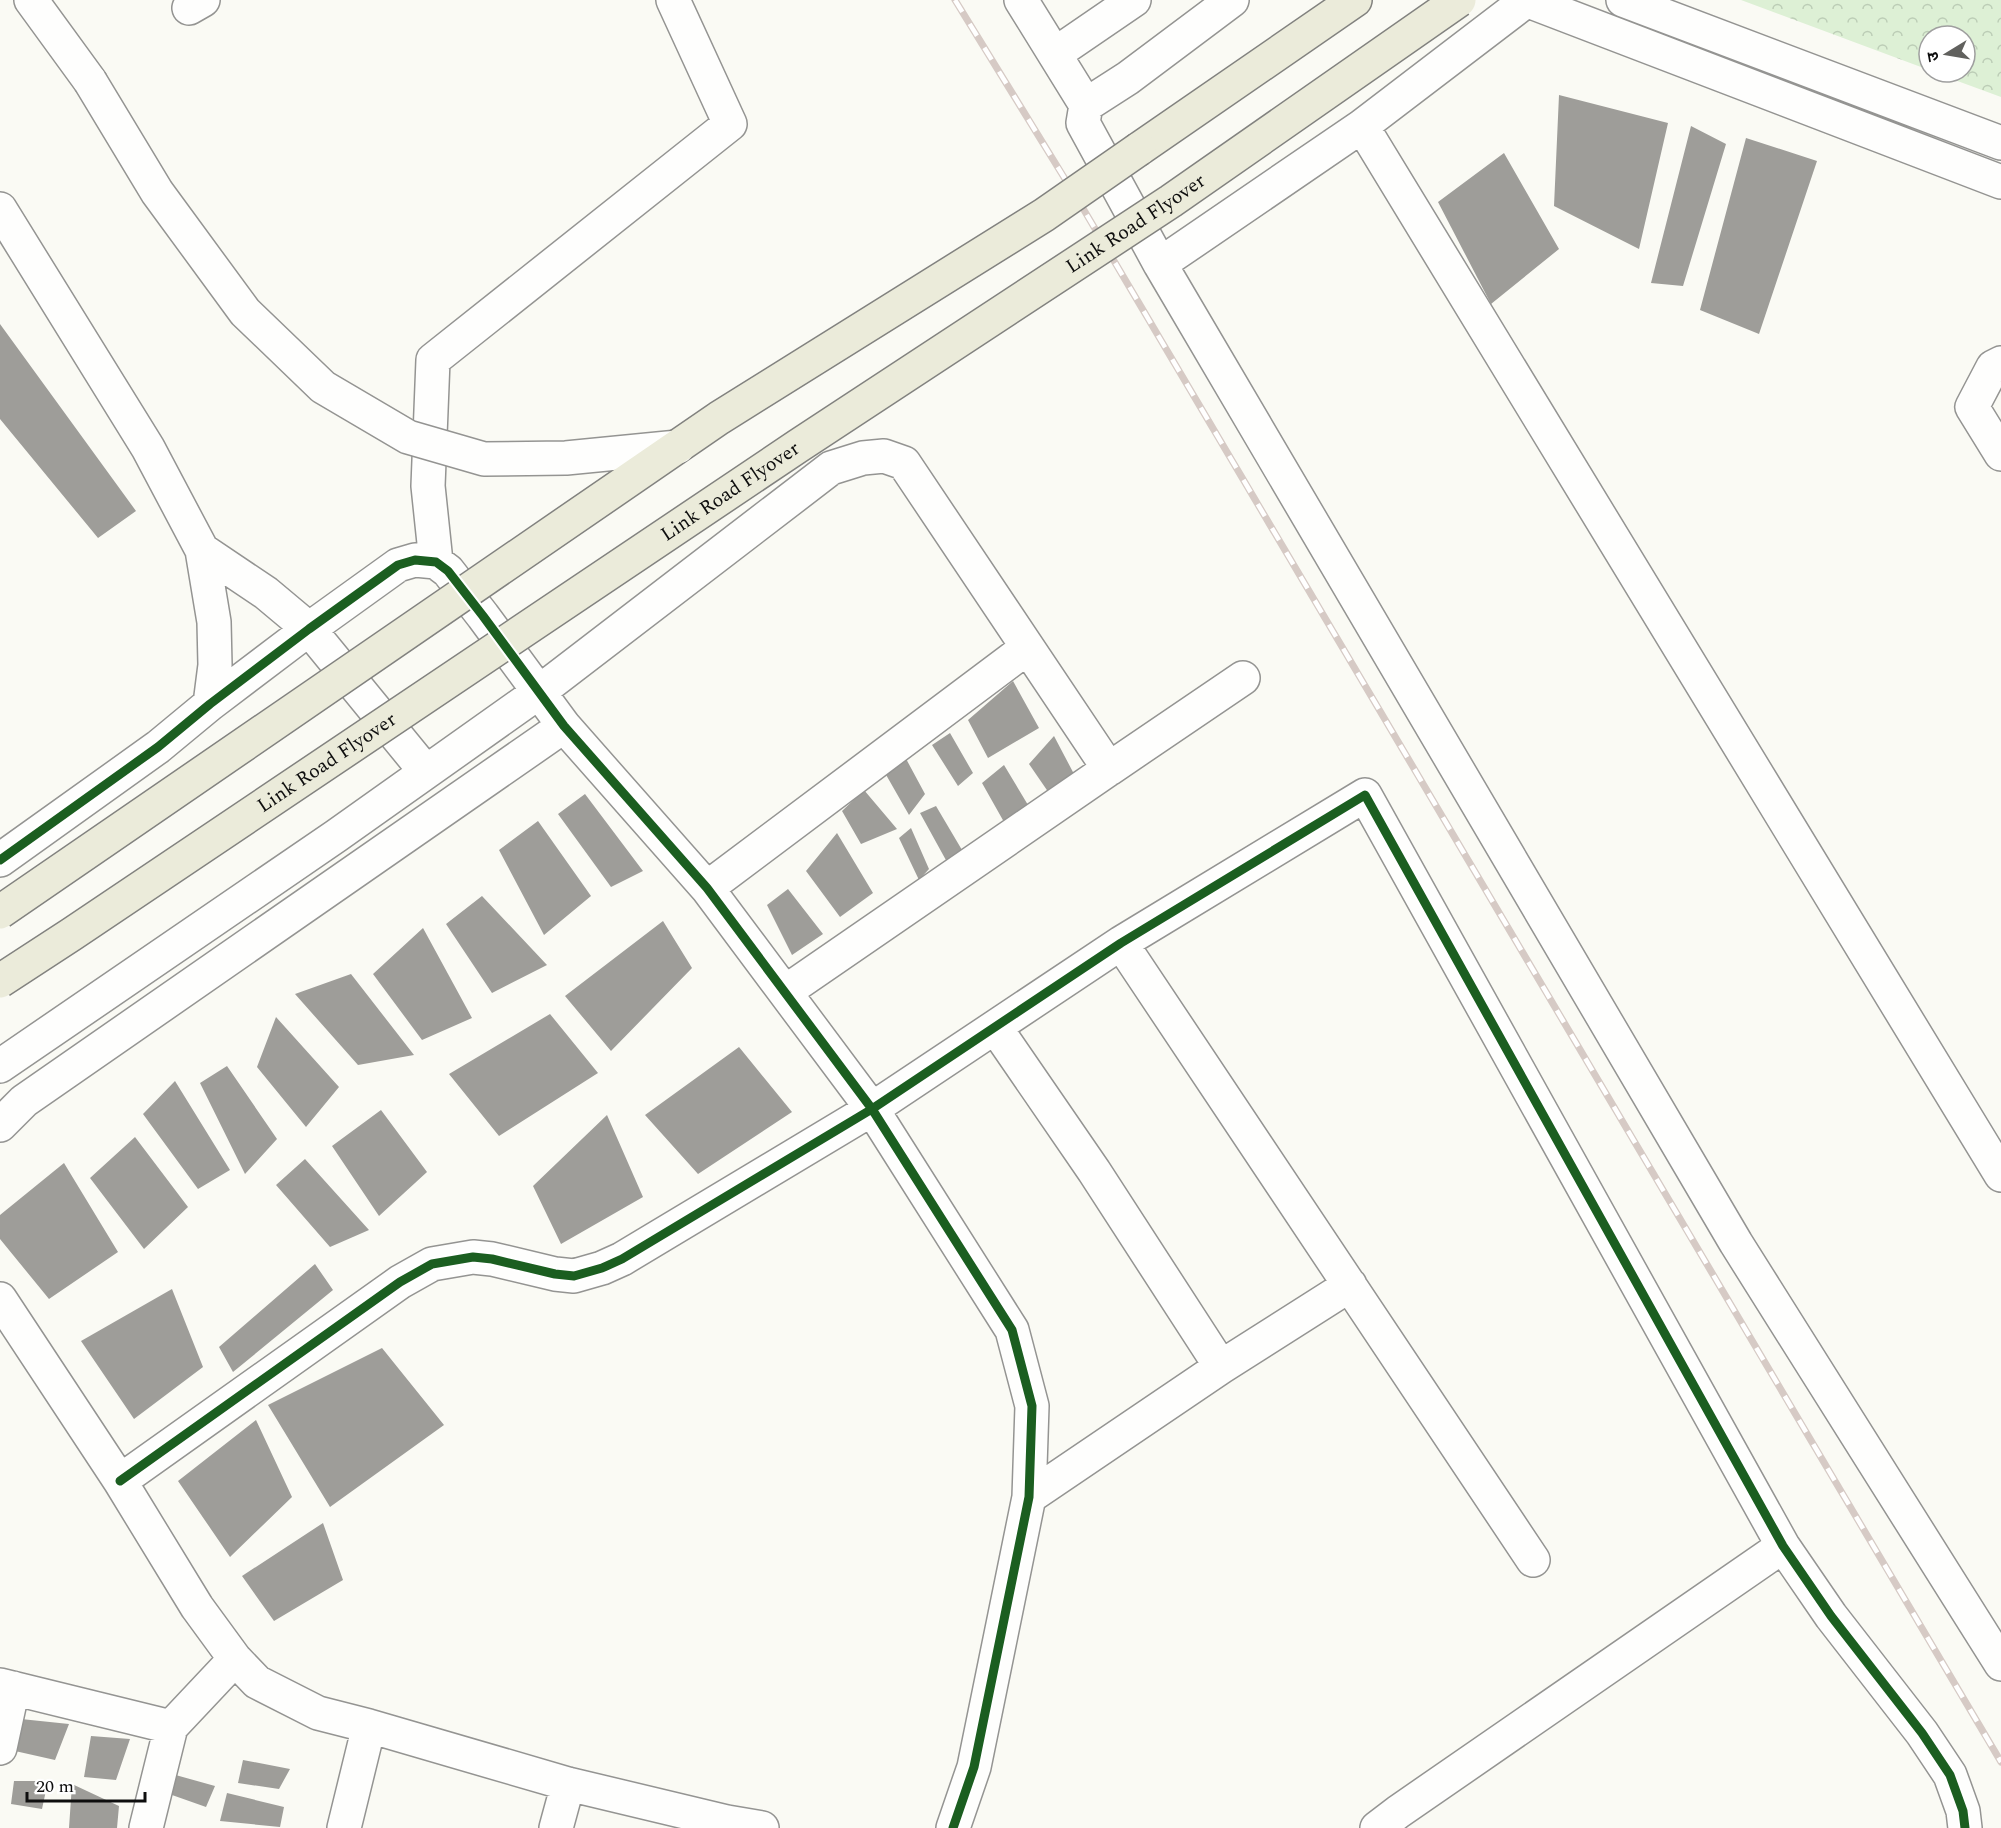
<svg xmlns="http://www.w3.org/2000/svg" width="2001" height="1828" font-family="Spectral,'Noto Sans Devanagari',serif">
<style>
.park{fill:url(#park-crowns)}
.building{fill:#9e9d99}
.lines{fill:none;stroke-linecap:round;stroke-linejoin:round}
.minor-casing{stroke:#949492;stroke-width:36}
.major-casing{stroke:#82827f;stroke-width:36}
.minor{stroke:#fefefd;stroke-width:33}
.major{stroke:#ebebda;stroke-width:33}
.rail-casing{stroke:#d6cac5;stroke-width:7}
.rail{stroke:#fff;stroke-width:4.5;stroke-dasharray:14;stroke-linecap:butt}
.minor-bridge-casing{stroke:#949492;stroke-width:36;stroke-linecap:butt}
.major-bridge-casing{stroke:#82827f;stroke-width:36;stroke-linecap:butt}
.minor-bridge{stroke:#fefefd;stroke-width:33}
.major-bridge{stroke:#ebebda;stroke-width:33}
.cycleway-casing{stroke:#fff;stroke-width:13}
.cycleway{stroke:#1b5e20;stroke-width:9}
.labels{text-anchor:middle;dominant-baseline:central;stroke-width:6;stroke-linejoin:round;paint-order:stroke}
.street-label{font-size:20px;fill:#0e0e0e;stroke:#fff}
</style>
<defs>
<pattern id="park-crowns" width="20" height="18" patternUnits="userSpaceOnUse" patternTransform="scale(1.5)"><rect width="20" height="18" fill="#ddf0d5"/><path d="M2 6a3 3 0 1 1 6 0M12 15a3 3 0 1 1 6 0" fill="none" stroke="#bccdb6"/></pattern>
</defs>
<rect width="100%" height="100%" fill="#fafaf4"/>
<path class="park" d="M1741,0H2001V97L1933,72H1965V36H1929V70Z"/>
<path class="building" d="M1559,95L1668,123L1639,249L1554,206Z
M1691,126L1726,144L1683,286L1651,283Z
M1746,138L1817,161L1759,334L1700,310Z
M1504,153L1559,249L1491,304L1438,202Z
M0,324L136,511L98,538L0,419Z
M1013,681L1039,728L988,758L968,720Z
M950,733L973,773L958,786L932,745Z
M1054,736L1074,774L1051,796L1029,764Z
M904,755L925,794L909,815L885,773Z
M1004,765L1031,810L1004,822L982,783Z
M864,790L897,829L861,844L842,811Z
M585,794L643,871L611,887L558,814Z
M936,806L962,850L947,862L920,813Z
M538,821L591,896L544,935L499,850Z
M911,828L929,869L919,880L899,838Z
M837,833L873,893L840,917L806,871Z
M788,889L823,934L792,955L767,905Z
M482,896L547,965L492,993L446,924Z
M663,921L692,968L611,1051L565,996Z
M423,928L472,1018L422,1040L373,974Z
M351,974L414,1055L358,1065L295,994Z
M550,1014L598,1073L499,1136L449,1074Z
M276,1017L339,1087L306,1127L257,1067Z
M739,1047L792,1112L698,1174L645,1115Z
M227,1066L277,1139L245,1174L200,1083Z
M175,1081L230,1170L198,1189L143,1114Z
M381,1110L427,1172L379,1216L332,1146Z
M607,1115L643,1197L561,1244L533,1186Z
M135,1137L188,1207L144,1249L90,1178Z
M305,1159L369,1230L330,1247L276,1185Z
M64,1163L118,1252L49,1299L0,1239V1215Z
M315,1264L333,1290L233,1372L219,1347Z
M172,1289L203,1367L134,1419L81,1341Z
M382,1348L444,1425L330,1507L268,1405Z
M256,1420L292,1497L230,1557L178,1481Z
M323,1523L343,1580L274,1621L242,1576Z
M21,1719L69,1724L55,1760L15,1751Z
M91,1736L130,1739L116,1780L84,1777Z
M243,1760L290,1769L279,1789L238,1783Z
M172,1774L215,1786L206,1807L172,1795Z
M14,1781H48L42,1809L11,1804Z
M72,1784L119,1806L117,1828H69Z
M227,1793L284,1807L280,1827L220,1821Z"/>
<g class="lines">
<defs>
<path id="minor" d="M31,0L90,81
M1021,0L1086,105L1083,123L1160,264
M1526,0L2001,182
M1527,0L1362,126L2001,1175
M1623,0L2001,143
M189,8L203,0
M1055,54L1134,0
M1086,105L1128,78L1232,0
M1362,126L1160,264L1736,1243L2001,1664
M0,209L148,448L202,550L214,622L215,665L210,704
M2001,363L1993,367L1972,407L2001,454
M202,550L266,593L309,629L426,772
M436,562L428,486L433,360L730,124L673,0
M0,860L158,747L210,704L309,629L398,565L415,560L436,562L448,571L483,616L564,726L707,888L872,1109L1012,1330L1032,1406L1029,1497L974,1767L953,1828
M707,888L1027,648
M1121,943L1533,1560
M785,992L1109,769
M995,1027L1094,1171L1221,1367
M0,1066L336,836L539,692L831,468L863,458L884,456L904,463L1109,769L1243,678
M0,1125L24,1101L564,726
M0,1299L120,1481L197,1607L235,1659L257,1682L318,1713L369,1726L568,1784L727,1822L762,1828
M120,1481L400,1282L432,1264L473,1257L492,1259L555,1274L574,1276L602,1268L622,1259L872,1109L1121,943L1365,795L1783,1546L1831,1616L1922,1733L1950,1775L1963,1811L1965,1828
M1029,1497L1221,1367L1350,1285
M0,1685L171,1727L146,1828
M171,1727L235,1659
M0,1748L13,1688
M344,1828L369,1726
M556,1828L568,1784
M1377,1828L1398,1812L1783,1546"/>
<path id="major" d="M1139,149L1355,0"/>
</defs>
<use href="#minor" class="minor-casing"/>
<use href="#major" class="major-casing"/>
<use href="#minor" class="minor"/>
<use href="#major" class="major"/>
<defs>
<path id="rail" d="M955,0L1081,205L2001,1762"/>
</defs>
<use href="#rail" class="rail-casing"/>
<use href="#rail" class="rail"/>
<defs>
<path id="minor-bridge" d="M90,81L157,192L245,312L323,387L408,437L484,459L566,458L678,447"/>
<g id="major-bridge">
<path d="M0,912L719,418L1044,215L1139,149"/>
<path id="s1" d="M0,981L72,934L798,446L1171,201L1459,0"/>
</g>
</defs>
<use href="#minor-bridge" class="minor-bridge-casing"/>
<use href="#major-bridge" class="major-bridge-casing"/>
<use href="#minor-bridge" class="minor-bridge"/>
<use href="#major-bridge" class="major-bridge"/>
<defs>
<path id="cycleway" d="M0,860L158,747L210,704L309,629L398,565L415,560L436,562L448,571L483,616L564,726L707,888L872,1109L1012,1330L1032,1406L1029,1497L974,1767L953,1828
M120,1481L400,1282L432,1264L473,1257L492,1259L555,1274L574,1276L602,1268L622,1259L872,1109L1121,943L1365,795L1783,1546L1831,1616L1922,1733L1950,1775L1963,1811L1965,1828"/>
</defs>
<use href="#cycleway" class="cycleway-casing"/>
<use href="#cycleway" class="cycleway"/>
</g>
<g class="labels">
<g class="street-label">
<text stroke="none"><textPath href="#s1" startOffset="1365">Link Road Flyover</textPath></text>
<text stroke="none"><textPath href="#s1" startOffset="879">Link Road Flyover</textPath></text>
<text stroke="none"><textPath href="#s1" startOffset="393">Link Road Flyover</textPath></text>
</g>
</g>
<g transform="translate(1947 54) rotate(259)"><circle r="28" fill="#ffffff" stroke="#9f9f9f" stroke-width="1.5"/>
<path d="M0-4.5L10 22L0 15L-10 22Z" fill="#61615e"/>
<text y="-9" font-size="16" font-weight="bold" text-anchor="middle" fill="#0e0e0e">उ</text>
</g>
<path d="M27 1792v9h118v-9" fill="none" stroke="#0e0e0e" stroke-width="3"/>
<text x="36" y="1792" font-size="18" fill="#0e0e0e" stroke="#ffffff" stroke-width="4.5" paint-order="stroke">20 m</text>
</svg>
